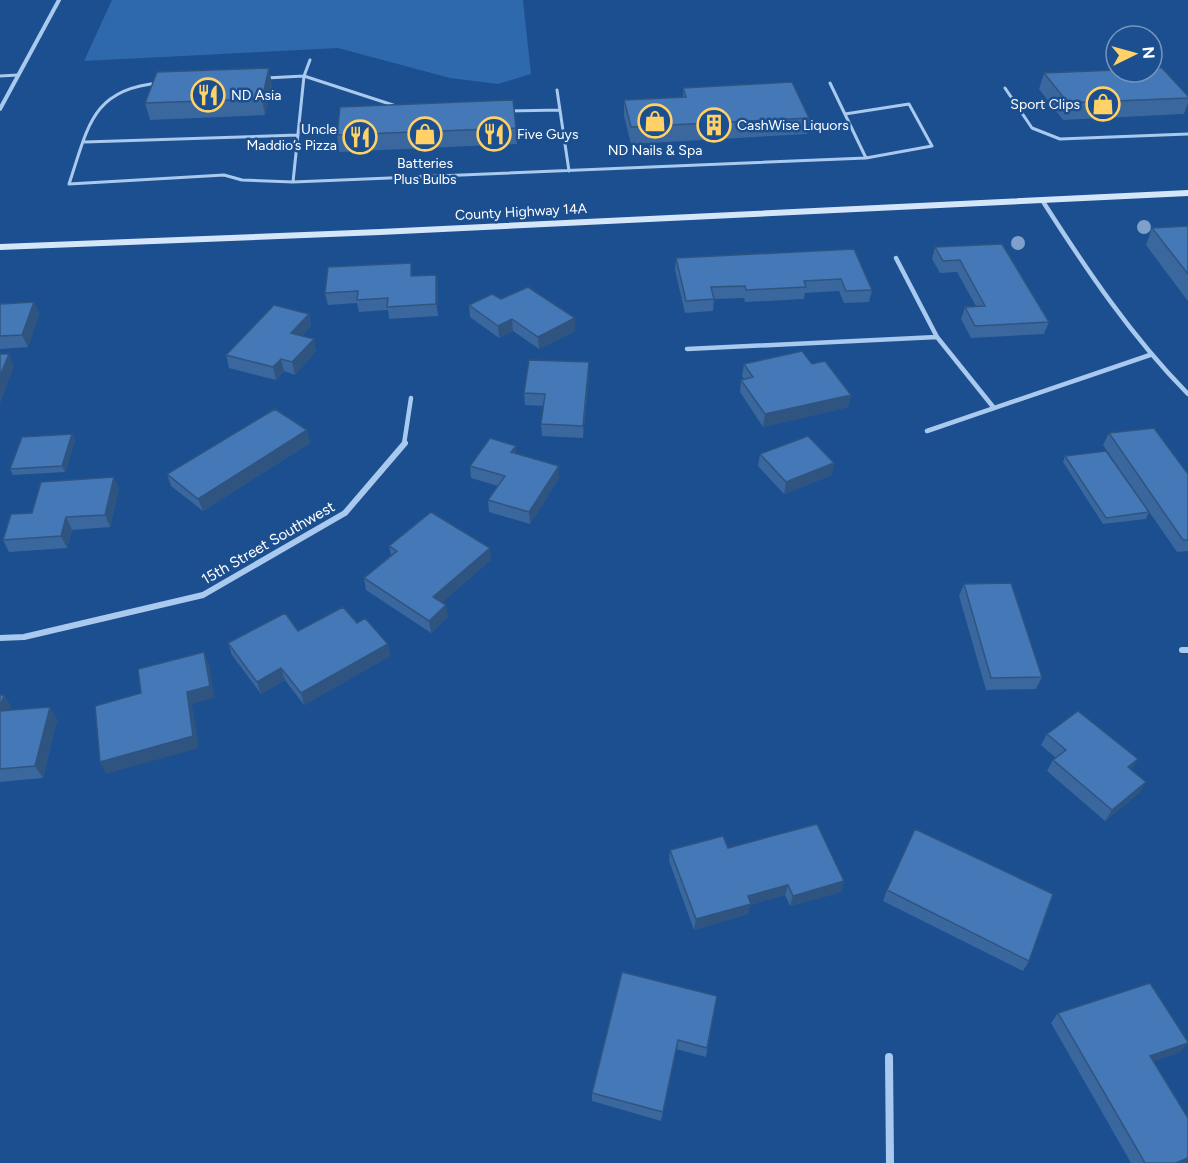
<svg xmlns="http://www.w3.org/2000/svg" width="1188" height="1163" font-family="Figtree,sans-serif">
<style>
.green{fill:#2e69ad}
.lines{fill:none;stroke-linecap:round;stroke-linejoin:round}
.lane{stroke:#a9c9ee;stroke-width:3}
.street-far3{stroke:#a9c9ee;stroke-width:4}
.street-far2{stroke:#a9c9ee;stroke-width:4.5}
.street-far1{stroke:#a9c9ee;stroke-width:6}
.street{stroke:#a9c9ee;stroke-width:8}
.secondary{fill:#d6e6fa;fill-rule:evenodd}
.tree{fill:#7ea0ca}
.wall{fill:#3a679d}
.shaded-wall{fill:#305480}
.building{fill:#4478b7;stroke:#305480;stroke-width:1.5}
.labels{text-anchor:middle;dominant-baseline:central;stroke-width:5;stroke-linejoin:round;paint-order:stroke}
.far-poi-label{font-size:14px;fill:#fff;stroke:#1b4f8f;text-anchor:start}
.far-street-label{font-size:14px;fill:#fff;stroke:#1b4f8f}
.street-label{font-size:15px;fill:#fff;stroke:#1b4f8f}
</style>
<rect width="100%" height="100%" fill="#1b4f8f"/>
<path class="green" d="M112,0H523L531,74L498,84L450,78L338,48L84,61Z"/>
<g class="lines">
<path class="lane" d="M0,76L18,75
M266,78L304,76L396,106
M159,83C91,89 88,128 69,184L224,175L242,180L293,182L866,158L830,83
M1005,88L1032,128L1060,139L1188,134
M557,90L569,171
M508,111L560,110
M845,114L909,104L932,146L866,158
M85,142L298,135
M293,182L304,76L310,60"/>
<path class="street-far3" d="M0,109L59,0"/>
<path class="street-far2" d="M1042,200C1086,269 1131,336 1188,394
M896,258L937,337L994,408
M687,349L937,337
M927,431L1150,355
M404,444L411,398"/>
<path class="street-far1" d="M0,638L24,637L203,595L345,513L405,443
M1182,650H1188"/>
<path class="street" d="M889,1057L890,1163"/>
<path class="secondary" d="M1188,190V196L380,235L0,250V244L380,229Z"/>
</g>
<g class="tree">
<circle cx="1144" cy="227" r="7"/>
<circle cx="1018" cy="243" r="7"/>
</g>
<path class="wall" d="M1044,73L1188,96V103L1184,114L1063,120L1039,89Z
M272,84L265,115L150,120L145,103Z
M683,88L809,118L807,134L631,144L624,116V100L683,97Z
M516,128L517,144L339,152L337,135Z
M1188,226V300H1187L1146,245L1152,228Z
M1002,244L1049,322L1044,334L971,338L961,319L965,307L976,306L957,272L940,273L932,259L935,247Z
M854,249L872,290L869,302L844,303L839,291L805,293L804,299L745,302L744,298L714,299L713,311L685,313L675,270L676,258Z
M436,275L438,287V316L389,319L388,310L359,312L357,303L328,305L325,293L413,276Z
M501,299L575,331L539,349L513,331L499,338L470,317L469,305Z
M34,302L39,314L28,347L0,349V304Z
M309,314L311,326L302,336L316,351L295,375L284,371L276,380L229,368L226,355Z
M744,364H812L851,395L848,407L763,427L740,392L741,380L744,379L742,376Z
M589,375L583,438L542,436L541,424L543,406L525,405L524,393Z
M307,430L310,443L203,511L171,486L167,474Z
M1109,433L1188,474V551L1177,552L1103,445Z
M72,434L75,440L65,472L13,475L10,469Z
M516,446V453L559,466V478L530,524L489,512L488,500L498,486L471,478L470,466Z
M760,454L832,475L784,494L758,466Z
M1065,456L1149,512L1146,519L1103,524L1063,462Z
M119,489L110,527L72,530L67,548L9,552L3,540L32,513Z
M389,546L491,560L442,602L448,617L431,633L366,590L364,578L391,555Z
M964,584L1042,677L1036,689L986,690L959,596Z
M357,623L388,644L390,656L304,705L285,680L261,694L232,655L228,643L298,631Z
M0,695H4L11,707L10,710L57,719L43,778L0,782Z
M1047,734L1138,759L1131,769L1146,782L1139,793L1105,821L1047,771L1053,760L1056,758L1041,745Z
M728,848L844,881L841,892L790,906L785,895L750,905L748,914L694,930L669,861L670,850Z
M887,890L1029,961L1023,971L883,901Z
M717,996L706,1057L676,1049L661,1121L592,1101V1093Z
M1058,1013L1180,1052L1153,1061L1187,1163H1131L1051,1023Z"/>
<path class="shaded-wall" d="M269,68L272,84L265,115L262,99Z
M436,275L438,287V316L436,304Z
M34,302L39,314L28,347L22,335Z
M309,314L311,326L294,345L291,333Z
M575,318V331L539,349L538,337Z
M512,319L513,331L499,338L498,326Z
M314,339L316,351L295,375L292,362Z
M9,354L14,366L0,404V376Z
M281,359L284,371L276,380L273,367Z
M589,362V375L583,438V426Z
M851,395L848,407L763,427L765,414Z
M307,430L310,443L203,511L198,499Z
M72,434L75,440L65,472L62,466Z
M516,446L517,458L511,452Z
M834,463L832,475L784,494L786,482Z
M559,466V478L530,524L529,512Z
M114,477L119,489L110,527L105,515Z
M66,517L72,530L67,548L61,536Z
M490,548L491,560L435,609L433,597Z
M446,605L448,617L431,633L429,621Z
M388,644L390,656L304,705L301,693Z
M204,652L209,664L215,698L192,704L199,748L106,774L100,762Z
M281,668L285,680L261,694L257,682Z
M4,695L11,707L6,723L0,713V707Z
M50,707L57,719L43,778L35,766Z
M1138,759L1130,771L1128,767Z
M1146,782L1139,793L1105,821L1112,810Z
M844,881L841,892L790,906L793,896Z
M788,885L785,895L750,905L748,914L694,930L696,919L748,896Z
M1188,1043L1180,1052L1141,1065L1150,1056Z
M1188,1158L1187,1163H1176Z"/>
<path class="building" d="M269,68L262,99L145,103L157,72Z
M1152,68H1162L1188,96V98L1068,103L1044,73L1116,70V72H1152Z
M792,82L809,118L631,127L624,100L686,97L683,88Z
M513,100L516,128L337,135L340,107Z
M1188,226V274L1152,228Z
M1002,244L1049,322L975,326L965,307L985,306L960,260L943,261L935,247Z
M854,249L872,290L846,291L841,279L804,281L806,287L746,290L745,286L711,287L714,299L686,301L676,258Z
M411,263V276L436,275V304L387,307L388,298L357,300L358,291L325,293L328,267Z
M528,287L575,318L538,337L512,319L498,326L469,305L492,294L501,299Z
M34,302L22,335L0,336V304Z
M274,305L309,314L291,333L314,339L292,362L281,359L273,367L226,355Z
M802,351L812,364L825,361L851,395L765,414L741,380L753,377L744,364Z
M0,354H9L0,376Z
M529,360L589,362L583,426L541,424L545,394L524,393Z
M275,409L307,430L198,499L167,474Z
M1154,428L1188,474V540H1183L1109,433Z
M72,434L62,466L10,469L22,437Z
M808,436L834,463L786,482L760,454Z
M490,438L516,446L511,452L559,466L529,512L488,500L505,476L470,466Z
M1106,451L1149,512L1106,518L1065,456Z
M114,477L105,515L66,517L61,536L3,540L11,514L32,513L41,482Z
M431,512L490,548L433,597L446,605L429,621L364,578L397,551L389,546Z
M1011,583L1042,677L991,678L964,584Z
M343,607L357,623L365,618L388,644L301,693L281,668L257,682L228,643L285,613L298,631Z
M204,652L210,686L187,692L193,736L100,762L95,706L141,693L138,669Z
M0,695H4L0,707Z
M50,707L35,766L0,769V711Z
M1078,711L1138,759L1128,767L1146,782L1112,810L1053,760L1066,750L1047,734Z
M817,824L844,881L793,896L788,885L748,896L751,904L696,919L670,850L723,836L728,848Z
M915,829L1053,894L1029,961L887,890Z
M622,972L717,996L707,1048L678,1040L663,1112L592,1093Z
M1150,983L1188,1042V1043L1150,1056L1188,1118V1158L1176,1163H1145L1058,1013Z"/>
<defs>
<symbol id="restaurant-ring" viewBox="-11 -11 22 22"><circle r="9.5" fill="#1b4f8f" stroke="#ffd166" stroke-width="1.5"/><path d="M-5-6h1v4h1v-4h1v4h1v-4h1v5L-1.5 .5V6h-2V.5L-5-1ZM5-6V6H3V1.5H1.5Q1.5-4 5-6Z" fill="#ffd166"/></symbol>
<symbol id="shop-ring" viewBox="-11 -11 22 22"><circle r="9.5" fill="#1b4f8f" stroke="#ffd166" stroke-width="1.5"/><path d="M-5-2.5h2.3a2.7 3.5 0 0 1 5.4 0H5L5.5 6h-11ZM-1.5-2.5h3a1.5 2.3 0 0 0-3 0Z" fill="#ffd166"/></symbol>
<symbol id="building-ring" viewBox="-11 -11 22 22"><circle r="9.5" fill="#1b4f8f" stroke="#ffd166" stroke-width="1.5"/><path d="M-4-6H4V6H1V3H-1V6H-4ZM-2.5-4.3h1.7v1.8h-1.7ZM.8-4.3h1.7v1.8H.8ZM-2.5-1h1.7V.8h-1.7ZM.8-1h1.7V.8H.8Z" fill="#ffd166"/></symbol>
</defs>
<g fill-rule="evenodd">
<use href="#restaurant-ring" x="189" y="76" width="38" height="38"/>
<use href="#shop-ring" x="1084" y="85" width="38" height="38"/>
<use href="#shop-ring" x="636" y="102" width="38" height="38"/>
<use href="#building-ring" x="695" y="106" width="38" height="38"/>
<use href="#shop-ring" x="406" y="115" width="38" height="38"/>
<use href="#restaurant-ring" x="475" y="115" width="38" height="38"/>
<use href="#restaurant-ring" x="341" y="118" width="38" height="38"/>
</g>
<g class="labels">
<g class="far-poi-label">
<text x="231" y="95">ND Asia</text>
<text x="1080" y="104" text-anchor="end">Sport Clips</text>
<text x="737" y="125">CashWise Liquors</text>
<text x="337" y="129" text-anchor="end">Uncle<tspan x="337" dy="16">Maddio’s Pizza</tspan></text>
<text x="517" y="134">Five Guys</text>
<text x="655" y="150" text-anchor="middle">ND Nails &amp; Spa</text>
<text x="425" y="163" text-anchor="middle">Batteries<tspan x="425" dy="16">Plus Bulbs</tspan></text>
</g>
<g class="far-street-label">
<text transform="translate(521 212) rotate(-3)">County Highway 14A</text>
</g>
<g class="street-label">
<text transform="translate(268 543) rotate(-30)">15th Street Southwest</text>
</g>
</g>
<g transform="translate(1134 54) rotate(85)"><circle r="28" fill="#1b4f8f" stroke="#7695bc" stroke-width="1.5"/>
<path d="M0-4.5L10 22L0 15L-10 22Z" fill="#ffd166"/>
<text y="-9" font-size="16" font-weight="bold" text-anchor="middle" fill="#ffffff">N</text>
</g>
</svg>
